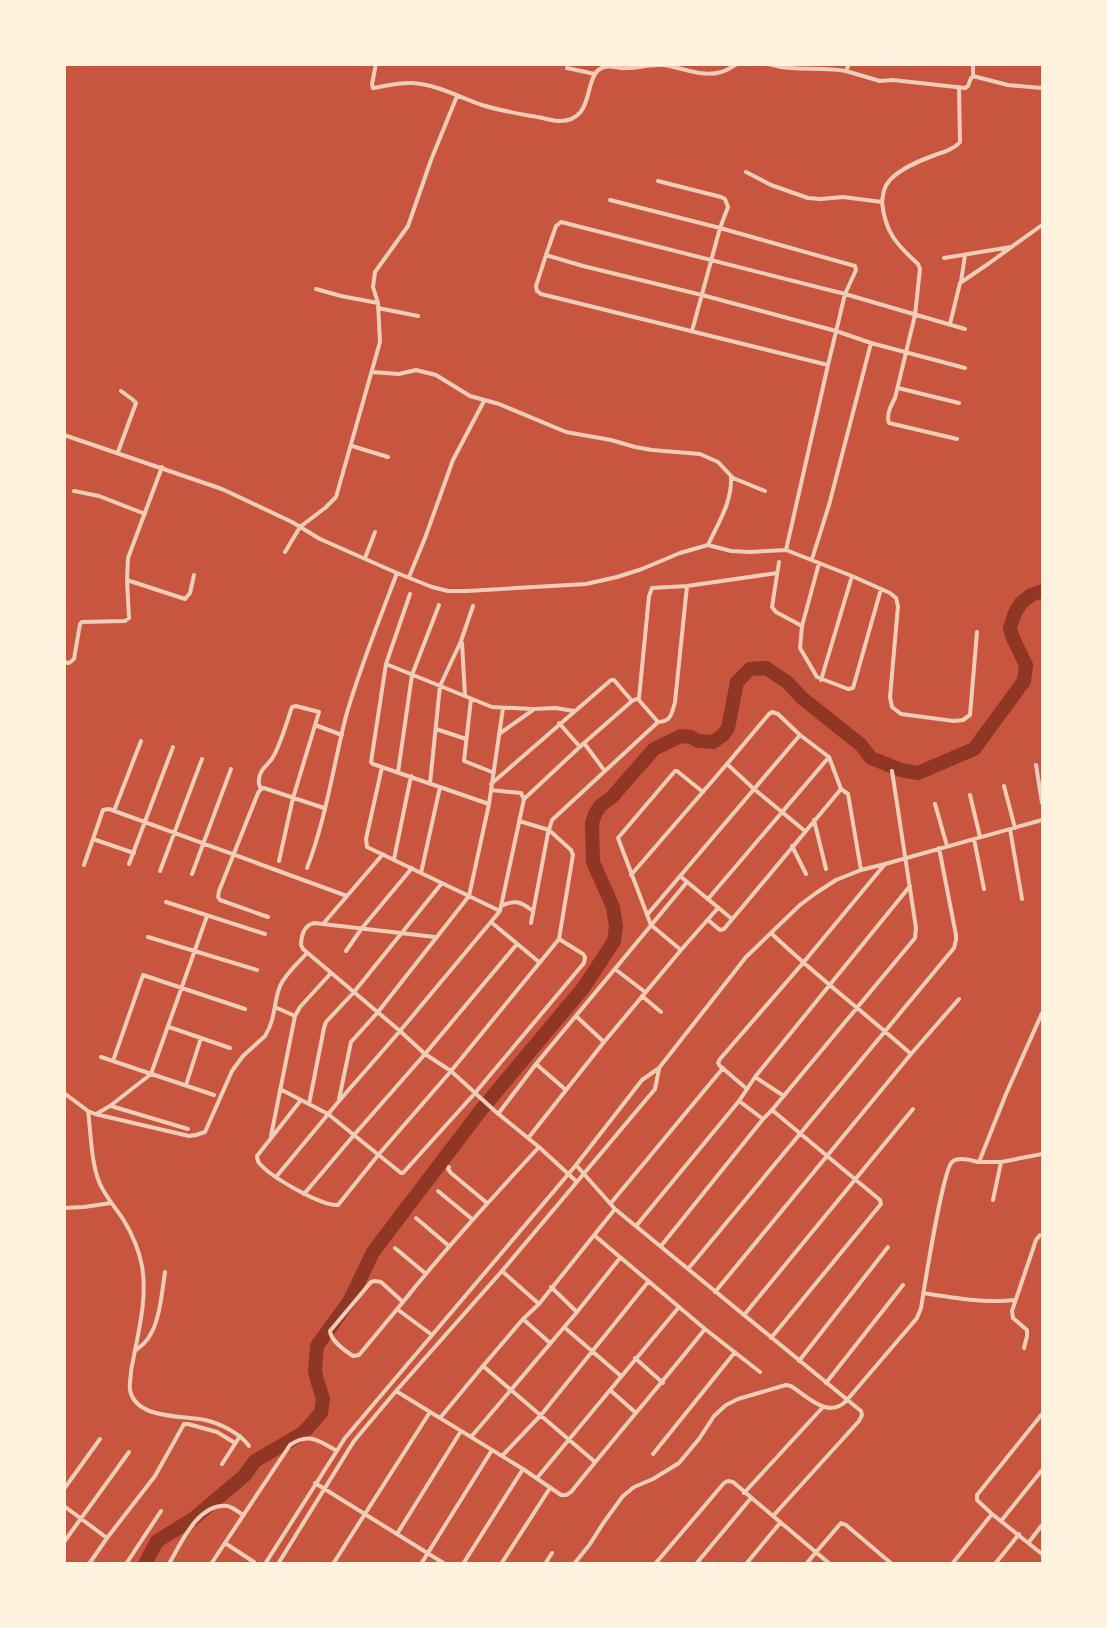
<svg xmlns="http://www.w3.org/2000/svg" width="1107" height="1628" font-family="'DejaVu Sans',sans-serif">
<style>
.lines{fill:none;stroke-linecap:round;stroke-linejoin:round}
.river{stroke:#8f3625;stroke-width:14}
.minor{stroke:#f1ccb7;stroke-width:4}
</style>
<rect width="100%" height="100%" fill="#c8553d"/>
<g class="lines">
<path class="river" d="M145,1564L157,1541L193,1519L244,1476L255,1461L303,1433L321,1413L323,1399L317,1380L315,1371L317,1346L350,1300L373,1252L481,1110L584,987L614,941L616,926L613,907L593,862L592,823L595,814L600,806L612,797L654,749L681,736L691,737L698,741L713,742L723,735L728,728L737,682L750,669L766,668L787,682L802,698L861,745L871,758L901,770L918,773L974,749L1024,681L1026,665L1012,636L1010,628L1015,613L1021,603L1031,595L1042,591"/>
<path class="minor" d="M376,64L372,84L373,88C386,86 399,82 413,83C438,85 459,97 482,105C498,110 515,113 531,116C540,117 549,120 558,121C598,122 581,74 604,67C611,65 619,69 626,68C639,68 650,64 663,65C681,67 702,78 721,72C726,71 732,67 737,64
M768,64C796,72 819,66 846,71L849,64
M973,64V76
M567,68L595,74
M846,71L880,81L893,80L965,88L968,86L971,78L973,76L1008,85L1042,88
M746,172L771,185L808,198L821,199L843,197L882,202C883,196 883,189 887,184C895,171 921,160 935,155C944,152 954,149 960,142L959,87
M658,181L721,197L725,199L728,207L720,228L692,331
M610,200L720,228L855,266L856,270L845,294L828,365L786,550
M882,202C885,232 896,244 918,264L920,269L915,315L895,398C891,406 886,414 889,423L957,439
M546,255L556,226L561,222L845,294L965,329
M944,258L1011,247
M961,282L965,255
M316,289L341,296L378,303
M378,308L418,316
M950,324L960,283L988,264L1042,225
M828,365L541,294L537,291L536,286L546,255L583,266L702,295L836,331L871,343L965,368
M372,372L399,374L416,370L436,375L470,396L499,404L566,432L611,440L635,447L652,450L700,454L718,462L733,478L765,491
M898,388L959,403
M64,435L222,489L292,522L320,539L397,573L432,587L448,591H467L586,584L617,577L642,569L680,553L708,545L731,551L750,552L786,550L852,576L890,593L896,598L898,606L890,697L892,707L901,714L954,721L963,720L970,715L977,632
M352,446L388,457
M118,452L136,403L132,399L121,391
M74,491L99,496L145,514
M708,545C718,523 732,503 731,477
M285,552L300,527L325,508L336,497L380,342L378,303L373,287L375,272L408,226L431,160L457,96
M365,558L375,532
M812,559L829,505L871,343
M779,562L772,607L776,612L802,626
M819,563L802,626L800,648L817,677L848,689L853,688L881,589
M409,577L425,538L453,460L484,401
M127,580L185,599L190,593L194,575
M410,594L386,664L371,762L373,764L489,804
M462,643L465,696
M64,662L69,663L74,659L80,624L82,622L125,621L129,618L127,580L128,558L162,467
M386,664L492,707L533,709L556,708L574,711
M821,680L852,576
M471,699L464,761L492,772
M638,699L658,722
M559,723L580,747
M315,725L342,735
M436,729L466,739
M499,734L533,710
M584,743L604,770
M727,764L754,789L805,831
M1036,765L1042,803
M382,767L366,839L367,847L500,911
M398,772L412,675L439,605
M430,783L440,686L461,641L473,606
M491,784L611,680H614L632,701
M1004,786L1015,828
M261,789C260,787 258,782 259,780C259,771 266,766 271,760C279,750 287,721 292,707L296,706L319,712L293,798L279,861
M970,795L980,837
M524,799L584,743L632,701L639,698L649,596L652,588L687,586L777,573
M935,804L947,846
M114,811L141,741
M814,820L826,869
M1010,829L1022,899
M93,839L134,853
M974,839L984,889
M792,846L806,874
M394,859L411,776
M129,864L173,747
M84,865L103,810L109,809L347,896
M307,868C326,819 333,767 346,716C360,667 379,621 397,573
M160,871L202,759
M421,873L440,787
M192,874L231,769
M631,875L727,764L769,714L772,712L778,714L800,735L829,757L841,789L848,794L861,870
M680,876L732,919
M708,899L829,757
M166,902L265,934
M501,906C516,899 521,902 533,911
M647,915L800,735
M268,917L220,900L218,897L219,891L258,793L261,789L264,788L324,808
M708,920L720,930L724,929L841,789
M491,922L539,962
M531,923L548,833L552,820L658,722C671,722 672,713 675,702L687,586
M323,924L383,854
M771,933C816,976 865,1013 911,1054
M148,937L257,970
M435,937L314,923C304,925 301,936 301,945L303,949L400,1031L425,1054L451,1071L496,1112L539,1147L577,1182
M681,950L651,925L618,838L675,771H677L703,792
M346,951L362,928L412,868
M615,969L645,992
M642,996L661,1012
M275,1007L295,1016
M576,1016L604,1042
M169,1027L230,1048
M101,1057L214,1095
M113,1061L143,975L245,1009
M536,1064L566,1090
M755,1077L784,1096
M186,1085L201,1038
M280,1089L328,1114L401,1173H403L475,1093L584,963L585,957L583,954L559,939
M747,1089L720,1066L718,1063L720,1059L803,963L885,864L1042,820
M64,1093L88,1111L95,1114L189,1136L196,1135L205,1132L232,1071L243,1056L265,1036C276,1018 273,1004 280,986C286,973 298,963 307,953
M339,1099L351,1042L378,1012L469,896L489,804L503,708
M301,1100L257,1156C258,1161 257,1162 261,1165C273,1178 321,1206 338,1205L379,1154L451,1071L559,939L573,855L571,850L549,830L519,821
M739,1101L763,1119
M309,1104L324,1028L326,1022L354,992L442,883
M111,1106L188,1129
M88,1111C91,1133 91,1164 100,1184C106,1197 115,1207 123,1219C131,1232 139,1250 142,1266C148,1300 137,1337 131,1371C131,1377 129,1384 130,1390C136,1420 183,1415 205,1420C219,1423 240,1433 249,1446
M96,1114L110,1106L151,1074L207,916
M498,1114L536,1064L687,882
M271,1136L295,1016L300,1007L331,973
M529,1137L604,1042L681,950L718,908
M979,1162H1001L1042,1154
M576,1165L615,1209L861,1411L862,1415L859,1421L773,1516L830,1564
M449,1167L448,1169L451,1173L487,1203
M276,1177L339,1101L400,1031L500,911L524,799L521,793L491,790
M438,1191L472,1219
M304,1194L354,1135L425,1054L517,944
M993,1200L1001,1162
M611,1203L723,1068
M64,1208L84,1207L111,1203
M416,1218L449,1246
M636,1226L739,1101L755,1077L910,886
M594,1235L705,1329L760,1372
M661,1246L763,1119L772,1110L915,938L916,928L892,771
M395,1248L425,1273
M688,1269L954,948L956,940V935L939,848
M502,1271L539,1304
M375,1281L381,1282L403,1302L359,1355L353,1356C344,1350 331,1341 330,1331L371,1282Z
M551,1287L577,1312
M715,1292L911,1054L959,999
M923,1293C954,1298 983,1303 1015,1300
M403,1302C446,1248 493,1197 539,1147
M397,1309L432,1335
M744,1315L913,1109
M523,1319L550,1343
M564,1327L621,1376
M771,1338L881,1204L880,1200L772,1110
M1024,1348L1027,1336V1330L1013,1318L1012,1311L1036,1240L1040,1235H1042
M136,1350C140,1347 146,1342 149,1337C160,1321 162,1291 165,1272
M635,1358L663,1383
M799,1361L888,1247
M483,1366L595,1462
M826,1383L903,1285
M610,1390L636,1413
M396,1391L523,1469L561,1495H566L571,1492C615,1437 661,1384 705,1329
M440,1418L483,1366L523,1319L539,1304L615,1209
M471,1437L577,1312L620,1258
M653,1454L735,1352
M502,1456L541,1415L648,1282
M222,1464L240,1436
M537,1478L679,1307
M315,1483L445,1564
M64,1489L100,1439
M744,1493L823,1407
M64,1506L107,1538
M992,1514L977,1500V1495L1042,1414
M1001,1521L1042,1470
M397,1534L461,1431
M64,1542L129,1452
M1029,1542L1042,1525
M225,1543L254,1562
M89,1564L107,1538L155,1476L184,1424H188L217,1432L235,1443
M126,1564L161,1511
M169,1564C181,1543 198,1503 227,1506C233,1507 238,1512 243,1515
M211,1564L290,1445C309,1432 319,1441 337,1451
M265,1564L345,1438L576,1165L642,1080L659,1068L746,957L800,905L816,893L836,880L861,870L885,864
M278,1564L354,1441L396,1391L502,1271L655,1089L659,1069
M333,1564L430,1412
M421,1564L492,1450
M463,1564L523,1469
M501,1564L550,1488
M545,1564L552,1553
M574,1564L590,1544L604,1522L623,1496L634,1487L653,1479L679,1463L699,1439L714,1416L726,1405L738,1399L786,1385L791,1386C808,1397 829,1420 847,1400L917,1318L921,1308C924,1289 943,1170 952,1162C959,1156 972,1161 979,1162L1006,1094L1042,1013
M655,1564L724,1483L728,1481L733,1482L773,1516
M696,1564L751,1498
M746,1564L780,1523
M806,1564L841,1523L846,1525L892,1564
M952,1564L992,1514L1042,1554
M995,1564L1019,1534"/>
</g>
<rect width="1107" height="1628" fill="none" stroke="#fff3e0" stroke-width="132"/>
</svg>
